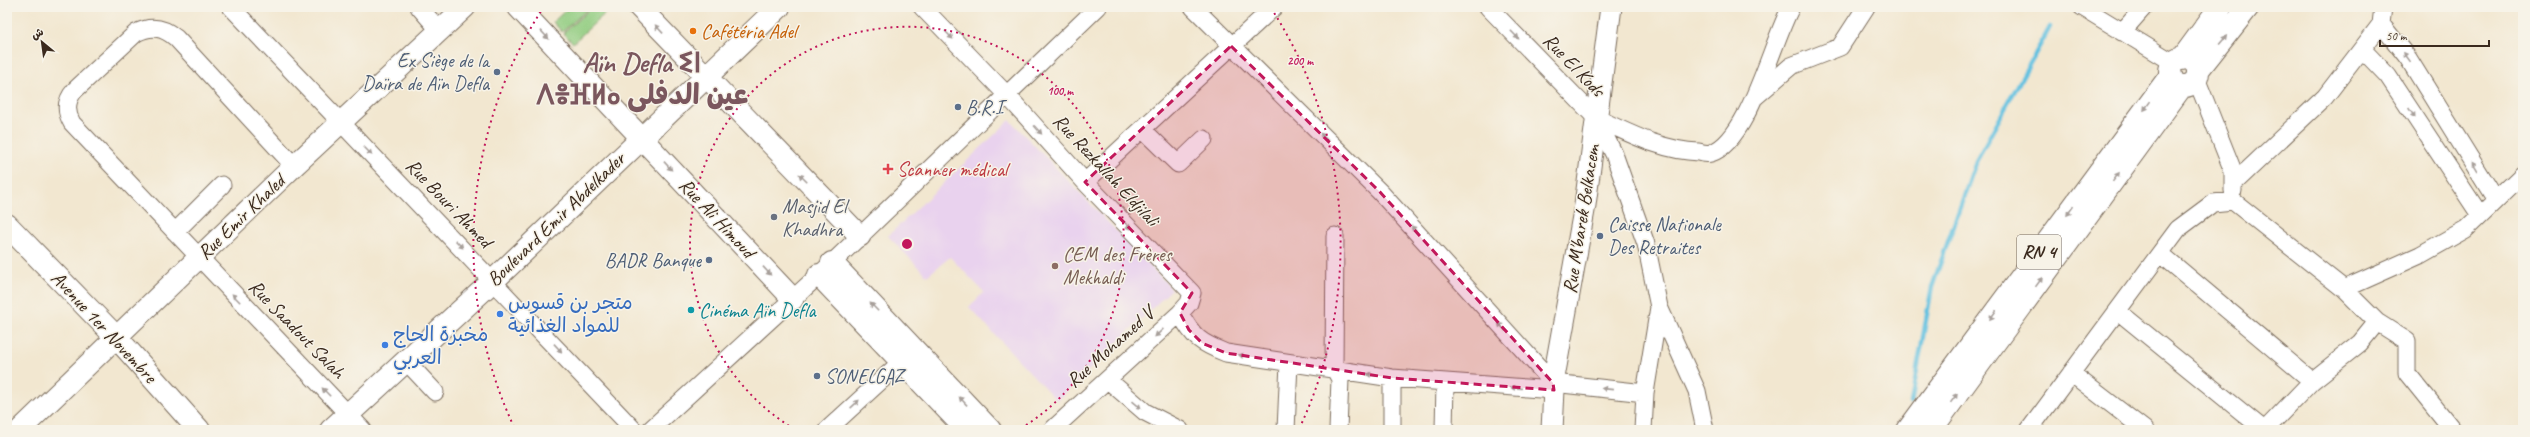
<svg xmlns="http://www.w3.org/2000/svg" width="2530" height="437" font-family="Caveat,'Playpen Sans Arabic','Noto Sans Tifinagh',sans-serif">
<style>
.built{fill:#e9d2ee}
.green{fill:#91cc80;stroke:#667b4f}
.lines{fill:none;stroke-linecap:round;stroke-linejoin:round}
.stream{stroke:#62c1e0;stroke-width:4.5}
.minor-casing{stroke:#7b6c5c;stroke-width:19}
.tertiary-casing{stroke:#7b6c5c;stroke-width:23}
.secondary-casing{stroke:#7b6c5c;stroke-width:24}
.primary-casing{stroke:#7b6c5c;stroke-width:24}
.trunk-casing{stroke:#7b6c5c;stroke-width:24}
.minor{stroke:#fff;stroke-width:17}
.tertiary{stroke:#fff;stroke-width:21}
.secondary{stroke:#fff;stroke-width:22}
.primary{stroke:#fff;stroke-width:22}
.trunk{stroke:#fff;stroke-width:22}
.oneway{fill:#a79f9a}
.marked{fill:#c2185b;fill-opacity:0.2;stroke:#c2185b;stroke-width:3;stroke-dasharray:8 5;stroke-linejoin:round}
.ring{fill:none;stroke:#c2185b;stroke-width:2;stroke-dasharray:2 4}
.food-dot{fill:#e8710a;stroke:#f7f3e8;stroke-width:1.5}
.service-dot{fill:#5c6f8a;stroke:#f7f3e8;stroke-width:1.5}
.health-dot{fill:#e0444e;stroke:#f7f3e8;stroke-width:1.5}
.worship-dot{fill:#6b7280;stroke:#f7f3e8;stroke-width:1.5}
.education-dot{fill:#8d6e63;stroke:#f7f3e8;stroke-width:1.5}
.culture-dot{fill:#0f9aa8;stroke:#f7f3e8;stroke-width:1.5}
.shop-dot{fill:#3f7fe0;stroke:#f7f3e8;stroke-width:1.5}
.labels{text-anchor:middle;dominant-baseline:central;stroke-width:3;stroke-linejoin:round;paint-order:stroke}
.shield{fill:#f7f3e8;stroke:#73665b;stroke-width:1}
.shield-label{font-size:19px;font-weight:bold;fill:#3b2a1e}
.food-label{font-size:20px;fill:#c56008;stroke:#f7f3e8;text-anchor:start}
.service-label{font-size:20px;fill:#4e5e75;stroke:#f7f3e8;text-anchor:start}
.street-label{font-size:20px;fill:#3b2a1e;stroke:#f7f3e8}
.health-label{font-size:20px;fill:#be3a42;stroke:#f7f3e8;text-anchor:start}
.worship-label{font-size:20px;fill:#5b616d;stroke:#f7f3e8;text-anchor:start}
.education-label{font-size:20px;fill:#785e54;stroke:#f7f3e8;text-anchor:start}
.shop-label{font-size:20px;fill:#366cbe;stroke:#f7f3e8;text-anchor:start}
.culture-label{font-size:20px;fill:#0d838f;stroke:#f7f3e8;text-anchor:start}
.town-label{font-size:28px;font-weight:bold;fill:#7b575e;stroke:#f7f3e8}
.centre{fill:#c2185b;stroke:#f7f3e8;stroke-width:2}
.ring-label{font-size:12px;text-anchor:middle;font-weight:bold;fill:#c2185b;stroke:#f7f3e8;stroke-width:3;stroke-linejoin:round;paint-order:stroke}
</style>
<rect width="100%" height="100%" fill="#f7f3e8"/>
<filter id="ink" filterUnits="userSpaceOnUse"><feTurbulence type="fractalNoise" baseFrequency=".025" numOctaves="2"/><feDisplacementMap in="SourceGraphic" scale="8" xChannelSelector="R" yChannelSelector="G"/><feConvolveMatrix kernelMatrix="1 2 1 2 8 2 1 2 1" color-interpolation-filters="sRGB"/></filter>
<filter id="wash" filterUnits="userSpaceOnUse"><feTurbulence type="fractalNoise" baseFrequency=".012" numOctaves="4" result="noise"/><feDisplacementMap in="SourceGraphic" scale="16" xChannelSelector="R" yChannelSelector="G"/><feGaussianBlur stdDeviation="0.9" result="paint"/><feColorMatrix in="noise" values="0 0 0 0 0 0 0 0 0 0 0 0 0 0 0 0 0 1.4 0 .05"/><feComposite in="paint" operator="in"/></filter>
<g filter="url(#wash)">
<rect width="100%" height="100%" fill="#f2e7d0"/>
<path class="built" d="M1010,120L1172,289L1057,401L969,307L984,292L950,257L927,276L888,236Z"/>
<path class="green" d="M569,7H590L562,32L553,22Z
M592,7L611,8L573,43L563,33Z"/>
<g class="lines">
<path class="stream" d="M1911,403L1932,287L1977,159L2050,27"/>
</g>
</g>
<g filter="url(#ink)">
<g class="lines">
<defs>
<path id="minor" d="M231,7L634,430
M419,7L440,31
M922,7L1006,94L1085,182L1192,293L1189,303L1180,313L1052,430
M1193,7L1380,192L1553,383L1645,393
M1488,7L1596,118L1614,154L1646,244L1659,307L1697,391L1705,430
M2082,7L2174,63
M2381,24L2408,58L2496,200
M2122,32L2144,7
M2362,49L2388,76L2480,215
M2196,78L2233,171V191
M1755,97L1791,66L1840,47L1866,7
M1596,118C1629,133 1662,151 1699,152C1702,153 1708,154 1711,153C1749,141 1772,41 1791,7
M1142,129L1178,164L1204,139
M294,166L176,38C163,27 151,25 136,33L75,90C66,100 65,111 72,123L363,430
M1085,182L1274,7
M2233,184L2325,97L2381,24L2383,7
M175,232L222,185
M1335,236L1334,368L1340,379L1338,430
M2161,254L2312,381
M2344,289L2420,255L2466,229L2523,174
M2119,312L2264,430
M1180,313C1193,338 1201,343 1226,353L1392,378L1554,390
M405,360L435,392
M2071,373L2145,430
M1108,380L1145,412L1180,430
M650,430L832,263L1098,7
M827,430L911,353
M1286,430L1289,363
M1392,430V378
M1444,430L1445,383
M1643,430L1645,393L1659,307
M2029,430L2178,229L2213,203L2233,201L2344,289L2377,322L2407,341V373L2453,430
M2265,430L2312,381L2360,343L2377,322"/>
<path id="tertiary" d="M518,7L793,299
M639,7L860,236
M20,430L294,166L465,7
M1552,430L1554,390L1553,383L1585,205L1611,7"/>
<path id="secondary" d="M7,225L117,338L199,430
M832,263L990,430
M819,275L967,430"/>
<path id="primary" d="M331,430L494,280L779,7"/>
<path id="trunk" d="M2170 72a14 14 0 1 1 28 0a14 14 0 1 1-28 0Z
M2182,59L2220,7
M2198,70L2248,7
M1908,430L2171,75
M1931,430L2182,86"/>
</defs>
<use href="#minor" class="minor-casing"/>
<use href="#tertiary" class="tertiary-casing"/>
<use href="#secondary" class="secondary-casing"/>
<use href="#primary" class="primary-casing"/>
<use href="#trunk" class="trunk-casing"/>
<use href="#minor" class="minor"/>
<use href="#tertiary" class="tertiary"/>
<use href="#secondary" class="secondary"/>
<use href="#primary" class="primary"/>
<use href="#trunk" class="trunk"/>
</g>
<defs><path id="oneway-solid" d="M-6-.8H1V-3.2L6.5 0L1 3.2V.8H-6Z"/></defs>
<g class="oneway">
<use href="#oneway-solid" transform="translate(659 29) rotate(-133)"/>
<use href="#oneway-solid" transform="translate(545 35) rotate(47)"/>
<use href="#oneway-solid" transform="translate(949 35) rotate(46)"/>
<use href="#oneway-solid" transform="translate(1515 35) rotate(46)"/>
<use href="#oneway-solid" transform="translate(2223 40) rotate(-50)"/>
<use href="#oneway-solid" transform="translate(2407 57) rotate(-126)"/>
<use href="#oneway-solid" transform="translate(2147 106) rotate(126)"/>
<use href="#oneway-solid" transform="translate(2412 113) rotate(56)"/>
<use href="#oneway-solid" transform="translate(1038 130) rotate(48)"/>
<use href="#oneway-solid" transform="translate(1324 137) rotate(-136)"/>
<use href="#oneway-solid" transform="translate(368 151) rotate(46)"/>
<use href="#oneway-solid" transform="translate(668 166) rotate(47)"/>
<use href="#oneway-solid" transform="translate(2475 167) rotate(-121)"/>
<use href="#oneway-solid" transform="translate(2116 177) rotate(-54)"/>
<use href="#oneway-solid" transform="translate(803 178) rotate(-135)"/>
<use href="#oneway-solid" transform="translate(2070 211) rotate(126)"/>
<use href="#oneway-solid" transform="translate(1127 225) rotate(46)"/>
<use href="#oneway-solid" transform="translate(1415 230) rotate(-132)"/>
<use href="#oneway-solid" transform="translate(459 244) rotate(46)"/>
<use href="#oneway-solid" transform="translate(767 271) rotate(47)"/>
<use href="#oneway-solid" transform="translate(2039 282) rotate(-54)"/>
<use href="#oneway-solid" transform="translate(236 298) rotate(-134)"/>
<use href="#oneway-solid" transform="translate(874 307) rotate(-134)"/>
<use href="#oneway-solid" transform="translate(1993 315) rotate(126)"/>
<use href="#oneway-solid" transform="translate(1502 327) rotate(-132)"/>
<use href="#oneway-solid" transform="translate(1159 333) rotate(137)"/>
<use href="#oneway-solid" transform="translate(558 348) rotate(47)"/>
<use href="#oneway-solid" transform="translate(1244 356) rotate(-170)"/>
<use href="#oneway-solid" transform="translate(1372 375) rotate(-171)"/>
<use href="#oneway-solid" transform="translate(1516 388) rotate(-176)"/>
<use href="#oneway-solid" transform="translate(1607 389) rotate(-174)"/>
<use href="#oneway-solid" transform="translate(326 392) rotate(-134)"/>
<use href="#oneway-solid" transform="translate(1954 398) rotate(-54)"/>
<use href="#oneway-solid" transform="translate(963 401) rotate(-133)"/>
<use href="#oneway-solid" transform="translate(855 404) rotate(-43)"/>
<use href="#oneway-solid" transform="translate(1137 405) rotate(41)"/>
</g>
</g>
<path class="marked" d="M1231,46L1380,192L1553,383L1554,390L1392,378L1226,353L1202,343L1189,330L1180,313L1192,293L1085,182Z"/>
<g class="ring">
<path d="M794 429A217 217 0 1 1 1020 429"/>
<path d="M514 427A434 434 0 0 1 543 8M1271 8A434 434 0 0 1 1300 427"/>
</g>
<circle class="food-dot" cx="693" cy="31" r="4"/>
<g class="service-dot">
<circle cx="497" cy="72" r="4"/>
<circle cx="958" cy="107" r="4"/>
<circle cx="1600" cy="236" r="4"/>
<circle cx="709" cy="260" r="4"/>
<circle cx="817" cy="376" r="4"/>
</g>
<path class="health-dot" d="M886 163h4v4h4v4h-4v4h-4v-4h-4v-4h4z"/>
<circle class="worship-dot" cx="774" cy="217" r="4"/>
<circle class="education-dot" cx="1055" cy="266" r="4"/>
<circle class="culture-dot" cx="691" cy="310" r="4"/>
<g class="shop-dot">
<circle cx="500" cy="314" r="4"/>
<circle cx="385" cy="345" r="4"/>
</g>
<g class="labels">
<rect class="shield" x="2017" y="235" width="44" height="34" rx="3"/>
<g class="shield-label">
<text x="2039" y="252">RN 4</text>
</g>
<g class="food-label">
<text x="701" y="31">Cafétéria Adel</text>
</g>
<g class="service-label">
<text x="489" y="60" text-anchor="end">Ex Siège de la<tspan x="489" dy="23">Daïra de Aïn Defla</tspan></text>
<text x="966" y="107">B.R.I</text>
<text x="1608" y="224">Caisse Nationale<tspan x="1608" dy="23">Des Retraites</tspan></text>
<text x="701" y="260" text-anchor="end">BADR Banque</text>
<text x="825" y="376">SONELGAZ</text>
</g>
<g class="street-label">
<text transform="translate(1574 65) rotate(46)">Rue El Kods</text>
<text transform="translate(1106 170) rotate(47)">Rue Rezkallah Eldjilali</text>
<text transform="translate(449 203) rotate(46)">Rue Bouri Ahmed</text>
<text transform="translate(241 217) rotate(-44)">Rue Emir Khaled</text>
<text transform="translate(717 218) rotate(47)">Rue Ali Himoud</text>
<text transform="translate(556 219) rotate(-44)">Boulevard Emir Abdelkader</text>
<text transform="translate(1581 219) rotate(-81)">Rue M'barek Belkacem</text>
<text transform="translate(104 327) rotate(47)">Avenue 1er Novembre</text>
<text transform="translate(297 329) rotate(46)">Rue Saadout Salah</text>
<text transform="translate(1110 347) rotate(-42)">Rue Mohamed V</text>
</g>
<g class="health-label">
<text x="897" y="169">Scanner médical</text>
</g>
<g class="worship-label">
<text x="782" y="206">Masjid El<tspan x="782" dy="23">Khadhra</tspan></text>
</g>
<g class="education-label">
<text x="1063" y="254">CEM des Frères<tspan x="1063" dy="23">Mekhaldi</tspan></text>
</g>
<g class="shop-label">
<text x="508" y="302">متجر بن قسوس<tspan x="508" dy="23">للمواد الغذائية</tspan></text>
<text x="393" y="334">مخبزة الحاج<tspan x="393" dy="23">العربي</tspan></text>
</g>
<g class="culture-label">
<text x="699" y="310">Cinéma Aïn Defla</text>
</g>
<g class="town-label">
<text x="642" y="62">Aïn Defla ⵉⵏ<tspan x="642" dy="32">ⴷⴻⴼⵍⴰ عين الدفلى</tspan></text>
</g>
</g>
<circle cx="907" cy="244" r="6" class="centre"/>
<g class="ring-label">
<text x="1300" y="65">200 m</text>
<text x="1060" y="95">100 m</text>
</g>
<rect width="2530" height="437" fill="none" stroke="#f7f3e8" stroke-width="24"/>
<g transform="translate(42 42) rotate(331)" stroke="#f7f3e8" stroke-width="3" paint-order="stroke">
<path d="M0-3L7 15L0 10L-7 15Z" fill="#3b2a1e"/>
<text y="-6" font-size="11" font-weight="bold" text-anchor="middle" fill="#3b2a1e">ش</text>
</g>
<path d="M2380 40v6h109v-6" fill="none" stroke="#3b2a1e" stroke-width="2"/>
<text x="2386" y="40" font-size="12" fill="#3b2a1e" stroke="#f7f3e8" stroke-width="3" paint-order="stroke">50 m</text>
</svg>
